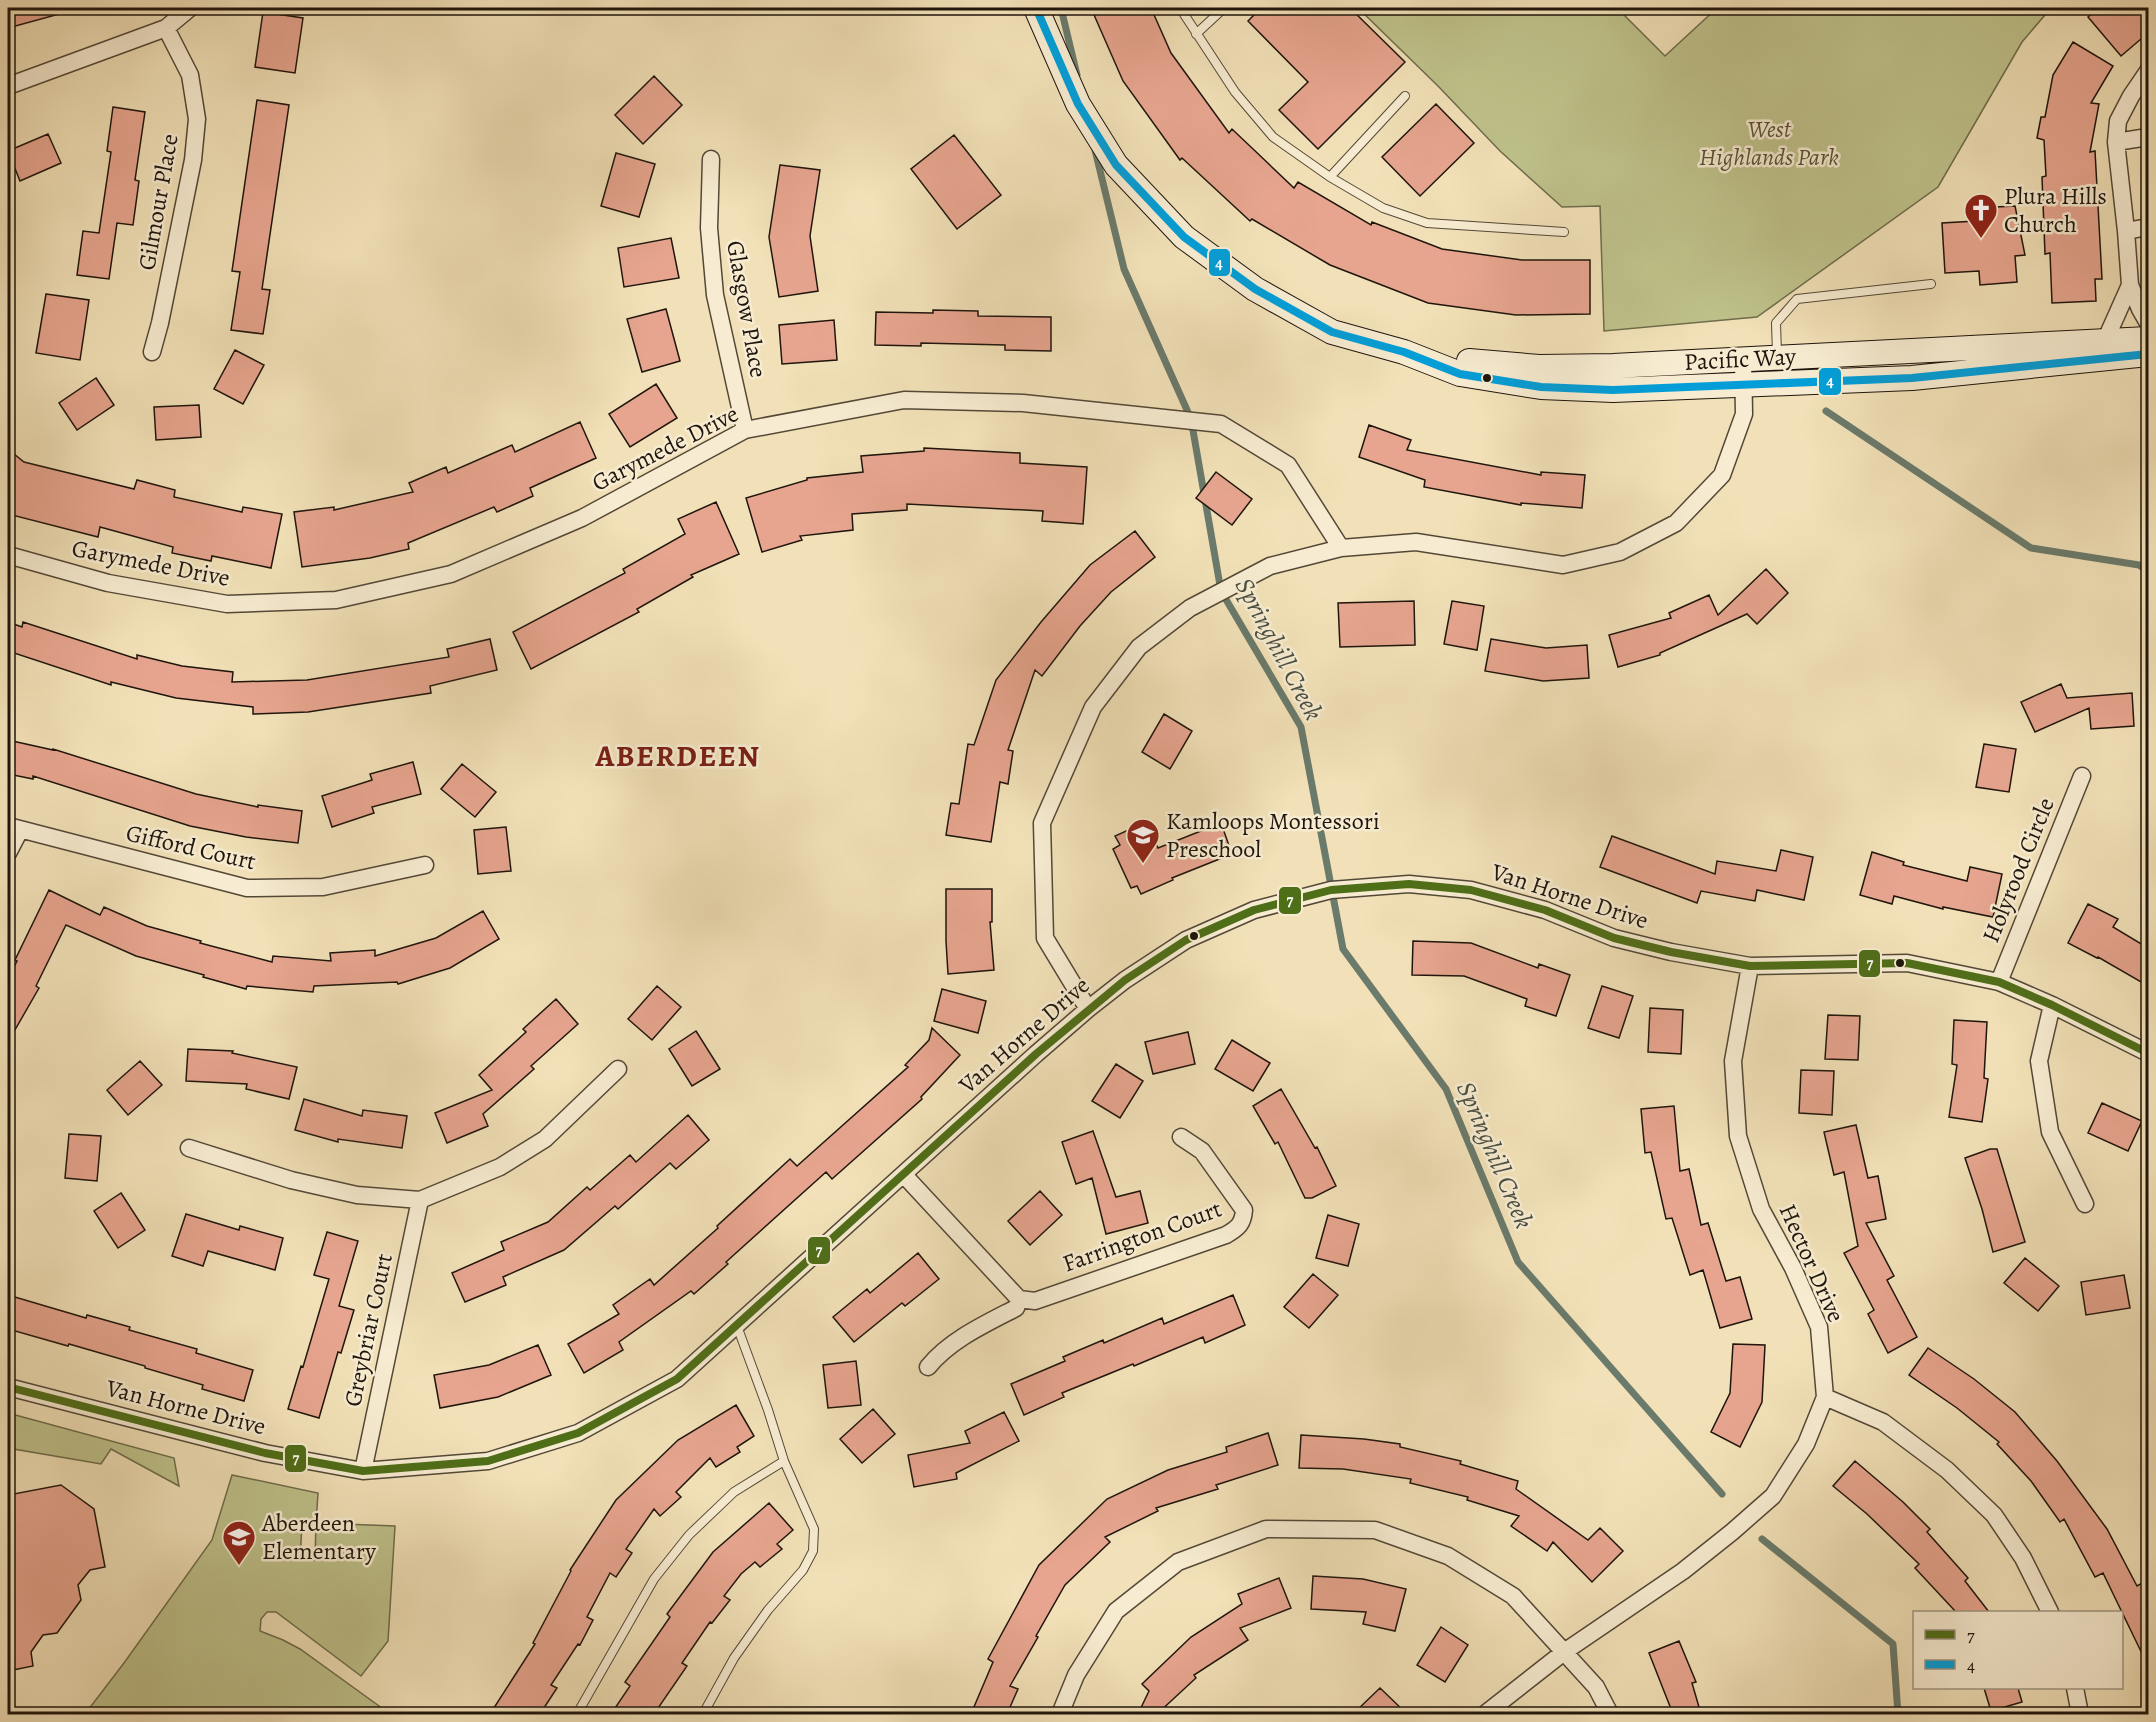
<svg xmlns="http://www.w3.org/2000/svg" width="2156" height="1722" font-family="Alegreya,serif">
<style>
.green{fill:#bfc28b;stroke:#6e6c4c;stroke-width:1.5;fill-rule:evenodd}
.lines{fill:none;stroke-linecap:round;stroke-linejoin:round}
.stream{stroke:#6a7a6b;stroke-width:7}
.building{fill:#e7a58f;stroke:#1e150c;stroke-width:1.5}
.lane-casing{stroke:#534837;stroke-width:10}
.street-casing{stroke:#534837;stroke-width:19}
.secondary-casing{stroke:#1e150c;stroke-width:26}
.lane{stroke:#f7ecd1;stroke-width:8}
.street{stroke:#f7ecd1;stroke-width:16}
.secondary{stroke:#f7ecd1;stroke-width:24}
.bus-1-casing{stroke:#f7ecd1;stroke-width:12}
.bus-2-casing{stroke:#f7ecd1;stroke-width:12}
.bus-1{stroke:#4f6e18;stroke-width:8}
.bus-2{stroke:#039ed8;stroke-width:8}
.bus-dot{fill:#1e150c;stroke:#f7ecd1;stroke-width:2}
.labels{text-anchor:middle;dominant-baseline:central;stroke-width:5;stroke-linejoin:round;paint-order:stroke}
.park-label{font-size:24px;font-style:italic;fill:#565238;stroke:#f7ecd1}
.poi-label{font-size:24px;fill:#1e150c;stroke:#f7ecd1;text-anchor:start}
.street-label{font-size:24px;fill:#1e150c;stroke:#f7ecd1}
.water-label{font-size:26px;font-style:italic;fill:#4a5043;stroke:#f7ecd1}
.district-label{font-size:30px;font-weight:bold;letter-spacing:1.5px;fill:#7a1f14;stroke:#f7ecd1}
.line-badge{stroke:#f7ecd1;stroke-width:2}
.badge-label{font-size:16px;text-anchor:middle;font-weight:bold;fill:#fff}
</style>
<rect width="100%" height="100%" fill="#f2e1b8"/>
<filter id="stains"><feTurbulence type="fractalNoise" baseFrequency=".00333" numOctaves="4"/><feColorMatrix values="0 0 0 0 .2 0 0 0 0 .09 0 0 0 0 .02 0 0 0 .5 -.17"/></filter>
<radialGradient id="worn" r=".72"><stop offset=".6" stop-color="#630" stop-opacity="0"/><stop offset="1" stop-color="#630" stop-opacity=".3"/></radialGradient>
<path class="green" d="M1358,8H1617L1665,56L1717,8H2051L2022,42L1938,187L1757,317L1604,331L1600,206L1562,207L1500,151L1438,86Z
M8,1413L174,1458L179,1486L111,1449L101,1464L8,1448Z
M232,1475L318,1493L316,1523L395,1526L388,1641L361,1676L276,1612H267L261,1619L260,1631L283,1640L300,1649L386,1711L389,1714H85L124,1663L212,1540ZM316,1523L315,1560H300L302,1524Z"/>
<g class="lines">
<path class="stream" d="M1061,8L1077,75
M1095,150L1124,269L1191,419L1221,591L1301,727L1343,949L1446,1089L1518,1262L1722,1494
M1826,411L2031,548L2139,565L2148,571
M1762,1539L1893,1644L1898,1714"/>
</g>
<path class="building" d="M8,8H62L63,13L8,28Z
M1091,8H1151L1171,53L1229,133L1232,129L1294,188L1298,182L1371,225L1372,222L1442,249L1522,260H1590V314L1516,315L1428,303L1330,265L1252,219L1250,221L1182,158L1180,160L1123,81Z
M1261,8H1350L1405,62L1318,149L1279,110L1308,82L1248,21Z
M2098,8H2143L2148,14V33L2121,56L2088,17Z
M263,12L303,18L295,73L255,67Z
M2073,42L2113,66L2091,103L2099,104L2090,152L2095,151L2102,279H2095L2096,301L2052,303L2050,253L2045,254L2042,177L2046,176L2044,140L2037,138L2041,117H2045L2053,75Z
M654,76L682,105L643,144L615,115Z
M257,100L289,105L262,289L270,290L263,334L231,330L240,272L232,271Z
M1436,104L1474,143L1420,196L1382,157Z
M113,107L145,112L135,180L139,181L133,225L117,223L109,279L77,275L83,231L99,233L111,152L107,151Z
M48,134L61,163L20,181L8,151Z
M954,135L1001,195L957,229L911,169Z
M616,153L655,164L639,217L601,206Z
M780,165L820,170L810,236L818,291L779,297L769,237Z
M2015,206L2025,255L2015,256L2017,282L1980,285L1979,271L1945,273L1942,223L1976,221V208Z
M671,238L679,278L624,287L618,248Z
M46,294L89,300L80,360L36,353Z
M666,309L680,361L642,372L627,319Z
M933,310L978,311V316L1051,317V351L1005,350V345L921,343V346L875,345L876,312L933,313Z
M834,320L837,360L782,364L779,325Z
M235,350L264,365L243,404L214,389Z
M96,378L114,405L77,430L59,403Z
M656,384L677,418L630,447L609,414Z
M199,405L201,437L156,440L154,407Z
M580,422L596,458L530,488L533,496L497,512L494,507L408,543L409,549L370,558L302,567L294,512L334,507V510L413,492L409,483L446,467L448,473L512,445L515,452Z
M1369,425L1411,440L1407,450L1541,475V472L1585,475L1582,508L1521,503V505L1424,487L1425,480L1359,457Z
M924,448L1020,453V463L1087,467L1083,524L1042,521L1043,511L907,504V510L852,514L853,530L800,536L802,540L762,552L746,498L807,480V478L863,472L861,456L924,451Z
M8,449L24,462L134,489L137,480L175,490L174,497L242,512L243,507L282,514L271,568L212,556L211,561L172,553L173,547L100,527L98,537L8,514Z
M1216,472L1252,499L1232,525L1196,498Z
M716,502L739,554L691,575L693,577L637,609L639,612L531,669L513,632L625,573L623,569L685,534L678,519Z
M1135,531L1155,557L1111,592L1080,626L1042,676L1035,670L1008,750L1013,751L1008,784L1000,782L991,842L946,835L951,803L959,804L968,744L974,745L996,680L1041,622L1090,565Z
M1766,569L1788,593L1757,624L1747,614L1660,653V655L1618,667L1609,635L1671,618L1669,613L1709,595L1718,615Z
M1414,601L1415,645L1340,647L1338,603Z
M1452,601L1484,606L1477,650L1444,644Z
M8,622L22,627L23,622L137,659V655L182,666L233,672L232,682L307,680L449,657L447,649L490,639L497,670L430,686L431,693L308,712L253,714V707L176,698L111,682V685L8,651Z
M1491,639L1546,648L1587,645L1589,678L1543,681L1485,671Z
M2061,684L2067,698L2132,693L2134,726L2091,729L2089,708L2035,732L2021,702Z
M1164,714L1192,731L1170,769L1142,752Z
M8,740L53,750V749L196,794L258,807V805L302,811L298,843L246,837L190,826L33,776V779L8,774Z
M1984,744L2016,749L2009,792L1976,787Z
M413,762L421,794L372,807L374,813L332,827L322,796L372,780L370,774Z
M462,764L496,792L475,817L441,789Z
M1146,822L1158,848L1221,823L1232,854L1172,878L1173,880L1141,894L1137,886L1131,888L1113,849L1120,845L1115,836Z
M506,827L511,871L478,874L474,830Z
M1612,836L1715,874L1717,861L1776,871L1781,850L1813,857L1804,900L1757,890L1755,901L1701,891L1697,903L1600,867Z
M1872,852L1904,862L1903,865L1967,881L1970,867L2002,874L1993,917L1943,907V909L1894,896L1892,904L1860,895Z
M946,889H992V922H990L994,970L948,974L946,941Z
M49,890L100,915L104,907L147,926L201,941L200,943L272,962L273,956L331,961L330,953L375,950V956L436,938L483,911L499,939L450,968L398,984L397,982L314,986L313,992L247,986L246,989L203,977L204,975L136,956L66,925L36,986L39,988L8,1042V978L17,961L15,960Z
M2088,904L2118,919L2113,927L2148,948V986L2098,957L2097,958L2068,943Z
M1413,941L1471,943L1538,968L1539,964L1570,975L1556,1016L1525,1006L1527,999L1464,976L1412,975Z
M657,986L681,1007L652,1040L628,1019Z
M1602,986L1633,996L1619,1038L1588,1028Z
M942,989L986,1001L978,1033L934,1021Z
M556,999L578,1024L531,1066L534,1069L483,1114L488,1126L447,1143L435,1113L492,1090L479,1075L526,1032L523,1029Z
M1650,1008L1683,1010L1681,1054L1648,1052Z
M1828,1015L1860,1016L1858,1060L1825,1059Z
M1954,1020L1987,1022L1984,1078L1988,1079L1982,1122L1949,1117L1957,1065L1952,1064Z
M932,1028L960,1055L921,1097L922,1099L832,1179L826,1172L726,1262L728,1264L694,1294L691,1291L619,1342L623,1350L584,1373L568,1344L619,1314L613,1305L650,1279L654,1285L718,1228L717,1226L790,1159L797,1166L908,1067L905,1065L929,1040Z
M696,1031L720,1069L692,1086L669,1049Z
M1188,1032L1195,1064L1153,1074L1145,1042Z
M1232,1040L1270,1063L1253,1091L1215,1069Z
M188,1049L233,1051L232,1053L297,1067L289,1099L246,1089L247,1084L186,1081Z
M140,1061L162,1085L128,1115L107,1090Z
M1116,1064L1143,1081L1120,1118L1092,1101Z
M1801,1070L1834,1071L1832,1115L1799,1113Z
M1281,1089L1315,1148L1317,1147L1336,1186L1312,1198H1305L1278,1142L1275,1144L1253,1106Z
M304,1099L362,1116L363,1110L407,1116L402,1148L338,1139V1142L295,1130Z
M2102,1103L2142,1121L2128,1151L2088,1133Z
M1674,1106L1680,1171L1689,1169L1701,1225L1708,1223L1726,1281L1740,1277L1752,1319L1720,1328L1703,1270L1690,1275L1672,1218L1666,1219L1651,1152L1645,1153L1641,1109Z
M688,1115L709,1140L676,1169L670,1163L618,1209L615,1206L564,1250L503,1277L506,1285L465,1302L452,1273L504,1250L501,1242L548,1222L587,1187L590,1190L630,1155L636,1162Z
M1856,1125L1868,1178L1878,1176L1886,1219L1866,1223L1894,1276L1887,1280L1917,1337L1888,1353L1868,1314L1874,1310L1844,1253L1858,1246L1844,1172L1834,1175L1824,1132Z
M1093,1131L1116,1197L1140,1191L1148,1223L1106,1234L1092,1178L1076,1184L1062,1142Z
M69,1134L101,1136L97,1181L65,1178Z
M1990,1149H1997L2025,1242L1993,1252L1982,1209L1965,1158Z
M1040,1191L1062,1215L1030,1245L1008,1221Z
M121,1193L145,1230L118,1248L94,1211Z
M186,1214L239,1230L240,1226L283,1238L275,1270L208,1251L203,1266L172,1256Z
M1328,1215L1359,1224L1348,1266L1316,1258Z
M327,1232L358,1241L339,1306L354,1310L341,1353L338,1352L319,1418L288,1409L301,1366L303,1367L329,1279L314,1275Z
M918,1253L939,1279L905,1306L902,1303L854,1342L833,1317L867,1289L870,1293Z
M2025,1258L2059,1286L2038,1311L2004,1283Z
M1313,1274L1338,1295L1309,1328L1284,1307Z
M2124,1275L2130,1308L2086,1315L2081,1282Z
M8,1295L86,1318L87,1315L130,1327L129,1330L197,1349L196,1353L253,1370L244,1401L202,1389L203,1385L145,1368V1366L69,1344L68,1346L8,1329Z
M1233,1295L1245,1325L1205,1343L1203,1337L1134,1366L1133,1364L1062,1393L1064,1397L1024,1415L1011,1384L1065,1361L1063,1357L1103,1340L1104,1343L1162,1318L1164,1324Z
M1733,1344L1765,1345L1762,1402L1740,1447L1711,1432L1730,1393Z
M538,1345L551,1375L498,1397L440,1408L434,1375L489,1365Z
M1928,1348L1974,1379L2015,1412L2057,1461L2107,1529L2137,1586L2144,1582L2148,1591V1666L2103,1573L2095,1577L2064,1519L2060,1522L2031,1481L1997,1444L1999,1442L1957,1408L1909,1375Z
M856,1361L861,1405L828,1408L823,1365Z
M736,1405L754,1436L737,1447L740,1452L716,1467L710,1458L676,1492L681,1497L660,1516L654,1509L626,1549L632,1553L616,1577L610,1573L587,1617L593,1620L580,1645L578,1644L551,1685L557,1688L540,1714H490L535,1644L533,1643L571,1571L570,1570L616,1500L678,1440Z
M873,1409L895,1434L862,1463L840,1439Z
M1004,1412L1019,1441L956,1473L957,1479L914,1487L908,1455L970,1443L965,1431Z
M1268,1433L1278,1465L1216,1485L1218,1489L1156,1508L1158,1511L1105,1537L1110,1542L1065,1585L1036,1636L1038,1637L1010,1686L1018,1689L1007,1714H971L993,1662L988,1659L1039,1565L1107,1499L1168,1470L1227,1452L1226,1447Z
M1301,1435L1364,1439L1400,1444V1447L1461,1461L1460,1464L1518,1481L1516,1489L1588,1540L1600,1528L1623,1551L1592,1582L1553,1542L1547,1551L1511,1526L1519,1516L1467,1500L1468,1497L1410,1483L1411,1479L1343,1469L1299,1468Z
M1855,1461L1903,1502L1930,1529L1927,1532L1968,1578L1965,1581L1989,1612H1956L1915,1568L1919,1564L1867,1514L1833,1486Z
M61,1485L94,1509L105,1567L90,1570L78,1585L81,1600L57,1633L43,1635L31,1652L33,1666L8,1671V1495Z
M769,1503L793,1530L777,1544L782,1549L760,1567L755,1562L741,1574L724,1596L730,1600L712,1623L710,1622L682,1663L687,1666L654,1714H611L630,1686L625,1682L670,1617L667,1614L713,1552Z
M1313,1576L1363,1579L1406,1589L1395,1631L1363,1624L1366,1612L1311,1609Z
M1279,1578L1291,1608L1240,1628L1248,1640L1194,1675L1196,1678L1157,1714H1138L1149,1691L1142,1684L1191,1637L1242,1604L1238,1594Z
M1441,1627L1468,1645L1445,1682L1417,1665Z
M1679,1641L1696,1682L1692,1683L1701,1714H1673L1649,1653Z
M1380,1688L1407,1714H1353Z
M1984,1688H2018L2022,1702L1991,1711Z"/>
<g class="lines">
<defs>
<path id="lane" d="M1180,8L1235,92L1273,137L1330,177L1405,96
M1196,34L1224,8
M1330,177L1383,208L1427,223L1564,232
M1777,354L1776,323L1797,299L1931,284
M577,1714L654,1579L689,1535L734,1492L784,1461
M703,1714L734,1658L768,1610L803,1570L813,1551L814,1529L784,1461L768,1410L737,1326"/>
<path id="street" d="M2148,71L2131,96L2118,121L2116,142L2126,231L2130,285L2140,309L2148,323
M8,86L166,28L190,8
M2116,142L2148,137
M711,159L709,228L715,295L745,430
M2126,231L2148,227
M2105,341L2130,285
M152,352L160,323L193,160L197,119L190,75L166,28
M8,555L108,583L227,604L336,600L451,574L582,518L745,430L904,400L1023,403L1221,424L1288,465L1341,548
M8,826L247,888L323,887L425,865
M8,853L20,830
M1999,982L2082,776
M2052,1005L2039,1061L2050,1132L2085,1204
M1088,1009L1045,938L1042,823L1093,707L1139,647L1190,608L1270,566L1341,548L1416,542L1563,565L1620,552L1676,523L1722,475L1744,414L1743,359
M189,1148L291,1180L357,1195L420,1200L500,1167L545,1139L618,1069
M904,1175L1019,1299L1035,1301L1226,1235C1238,1228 1243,1224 1244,1210L1202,1151L1181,1137
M928,1367C950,1340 985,1324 1016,1308L1019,1299
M8,1387L265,1453L363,1471L488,1461L578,1433L677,1379L1036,1054L1088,1009L1125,980L1186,940L1254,910L1331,890L1409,884L1471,890L1545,910L1614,938L1671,952L1750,966L1907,963L1999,982L2052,1005L2148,1053
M1825,1397L1883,1422L1947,1470L1994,1515L2023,1558L2050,1612
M363,1471L420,1200
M2075,1688L2080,1714
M1060,1714L1076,1675L1116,1611L1178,1562L1266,1529L1375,1530L1448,1556L1513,1596L1596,1687L1610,1714
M1485,1714L1564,1652L1683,1571L1732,1532L1773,1496L1806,1444L1825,1397L1819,1327L1793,1268L1761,1209L1738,1136L1733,1061L1750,966"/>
<path id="secondary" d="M1036,8L1078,104L1116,165L1184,237L1255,289L1332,332L1404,352L1460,374L1541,387L1613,390L1912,378L2148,354
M1469,361L1539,367L1613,366L2148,339"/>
</defs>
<use href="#lane" class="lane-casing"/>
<use href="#street" class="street-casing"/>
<use href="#secondary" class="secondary-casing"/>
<use href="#lane" class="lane"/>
<use href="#street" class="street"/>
<use href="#secondary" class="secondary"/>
<defs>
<path id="bus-1" d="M8,1387L265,1453L363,1471L488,1461L578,1433L677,1379L1036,1054L1125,980L1186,940L1254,910L1331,890L1409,884L1471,890L1545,910L1614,938L1671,952L1750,966L1907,963L1999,982L2052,1005L2148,1053"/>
<path id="bus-2" d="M1036,8L1078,104L1116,165L1184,237L1255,289L1332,332L1404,352L1460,374L1541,387L1613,390L1912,378L2148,354"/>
</defs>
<use href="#bus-1" class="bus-1-casing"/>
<use href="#bus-2" class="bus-2-casing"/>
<use href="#bus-1" class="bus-1"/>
<use href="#bus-2" class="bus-2"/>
</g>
<defs>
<symbol id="church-pin" viewBox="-11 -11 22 30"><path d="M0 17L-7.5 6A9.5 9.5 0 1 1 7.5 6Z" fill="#8f2418" stroke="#f7ecd1"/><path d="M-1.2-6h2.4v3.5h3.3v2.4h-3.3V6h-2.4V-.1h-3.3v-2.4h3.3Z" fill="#fff"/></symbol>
<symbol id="school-pin" viewBox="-11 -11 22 30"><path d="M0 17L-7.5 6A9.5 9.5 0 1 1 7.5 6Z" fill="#8f2418" stroke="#f7ecd1"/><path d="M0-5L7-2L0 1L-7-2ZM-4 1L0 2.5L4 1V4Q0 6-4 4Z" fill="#fff"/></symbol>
</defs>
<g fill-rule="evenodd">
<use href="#church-pin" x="1962" y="191" width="38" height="52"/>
<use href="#school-pin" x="1124" y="816" width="38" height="52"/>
<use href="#school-pin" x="220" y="1518" width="38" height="52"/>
</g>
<g class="bus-dot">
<circle cx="1487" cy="378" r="5"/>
<circle cx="1194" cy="936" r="5"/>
<circle cx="1900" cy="963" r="5"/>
</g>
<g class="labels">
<g class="park-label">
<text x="1769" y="129">West<tspan x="1769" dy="28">Highlands Park</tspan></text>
</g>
<g class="poi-label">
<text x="2004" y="196">Plura Hills<tspan x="2004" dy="28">Church</tspan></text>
<text x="1166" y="821">Kamloops Montessori<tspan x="1166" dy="28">Preschool</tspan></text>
<text x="262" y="1523">Aberdeen<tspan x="262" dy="28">Elementary</tspan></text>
</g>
<g class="street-label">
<text transform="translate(158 202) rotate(-80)">Gilmour Place</text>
<text transform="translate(747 309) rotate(80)">Glasgow Place</text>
<text transform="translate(1740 359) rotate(-3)">Pacific Way</text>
<text transform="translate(665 448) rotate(-27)">Garymede Drive</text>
<text transform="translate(151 563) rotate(11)">Garymede Drive</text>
<text transform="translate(191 847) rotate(13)">Gifford Court</text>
<text transform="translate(2018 870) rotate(-68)">Holyrood Circle</text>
<text transform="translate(1570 896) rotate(18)">Van Horne Drive</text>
<text transform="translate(1024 1035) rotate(-41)">Van Horne Drive</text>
<text transform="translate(1142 1236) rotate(-20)">Farrington Court</text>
<text transform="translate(1812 1263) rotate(66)">Hector Drive</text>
<text transform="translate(368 1330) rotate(-78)">Greybriar Court</text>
<text transform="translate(186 1407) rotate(14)">Van Horne Drive</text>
</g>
<g class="water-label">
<text transform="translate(1279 649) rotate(62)">Springhill Creek</text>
<text transform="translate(1495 1155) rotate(67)">Springhill Creek</text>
</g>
<g class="district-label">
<text x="678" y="756">ABERDEEN</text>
</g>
</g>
<g class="line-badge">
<rect x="1208" y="248" width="23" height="29" rx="6" fill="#039ed8"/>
<rect x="1818" y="367" width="24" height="29" rx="6" fill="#039ed8"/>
<rect x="1278" y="886" width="24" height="29" rx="6" fill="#4f6e18"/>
<rect x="1858" y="949" width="23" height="29" rx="6" fill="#4f6e18"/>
<rect x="807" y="1236" width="24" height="29" rx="6" fill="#4f6e18"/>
<rect x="284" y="1444" width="23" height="29" rx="6" fill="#4f6e18"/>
</g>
<g class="badge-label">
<text x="1219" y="269">4</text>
<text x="1830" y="387">4</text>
<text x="1290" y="906">7</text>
<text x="1870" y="969">7</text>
<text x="819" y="1256">7</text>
<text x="296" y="1464">7</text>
</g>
<rect width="2156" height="1722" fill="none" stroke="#f2e1b8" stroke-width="30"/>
<rect x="9" y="9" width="2138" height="1704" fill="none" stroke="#1e150c" stroke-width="3"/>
<rect x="15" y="15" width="2126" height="1692" fill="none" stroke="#1e150c" stroke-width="1.5"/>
<rect x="1913" y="1611" width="210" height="78" fill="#f7ecd1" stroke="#a09682" stroke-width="1.5"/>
<rect x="1925" y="1630" width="30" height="9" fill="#4f6e18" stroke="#a09682" stroke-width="1.5"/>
<text x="1967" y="1641" font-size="18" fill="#1e150c">7</text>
<rect x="1925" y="1660" width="30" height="9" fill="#039ed8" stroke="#a09682" stroke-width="1.5"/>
<text x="1967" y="1671" font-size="18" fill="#1e150c">4</text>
<rect width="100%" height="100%" filter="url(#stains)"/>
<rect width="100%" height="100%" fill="url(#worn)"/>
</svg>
